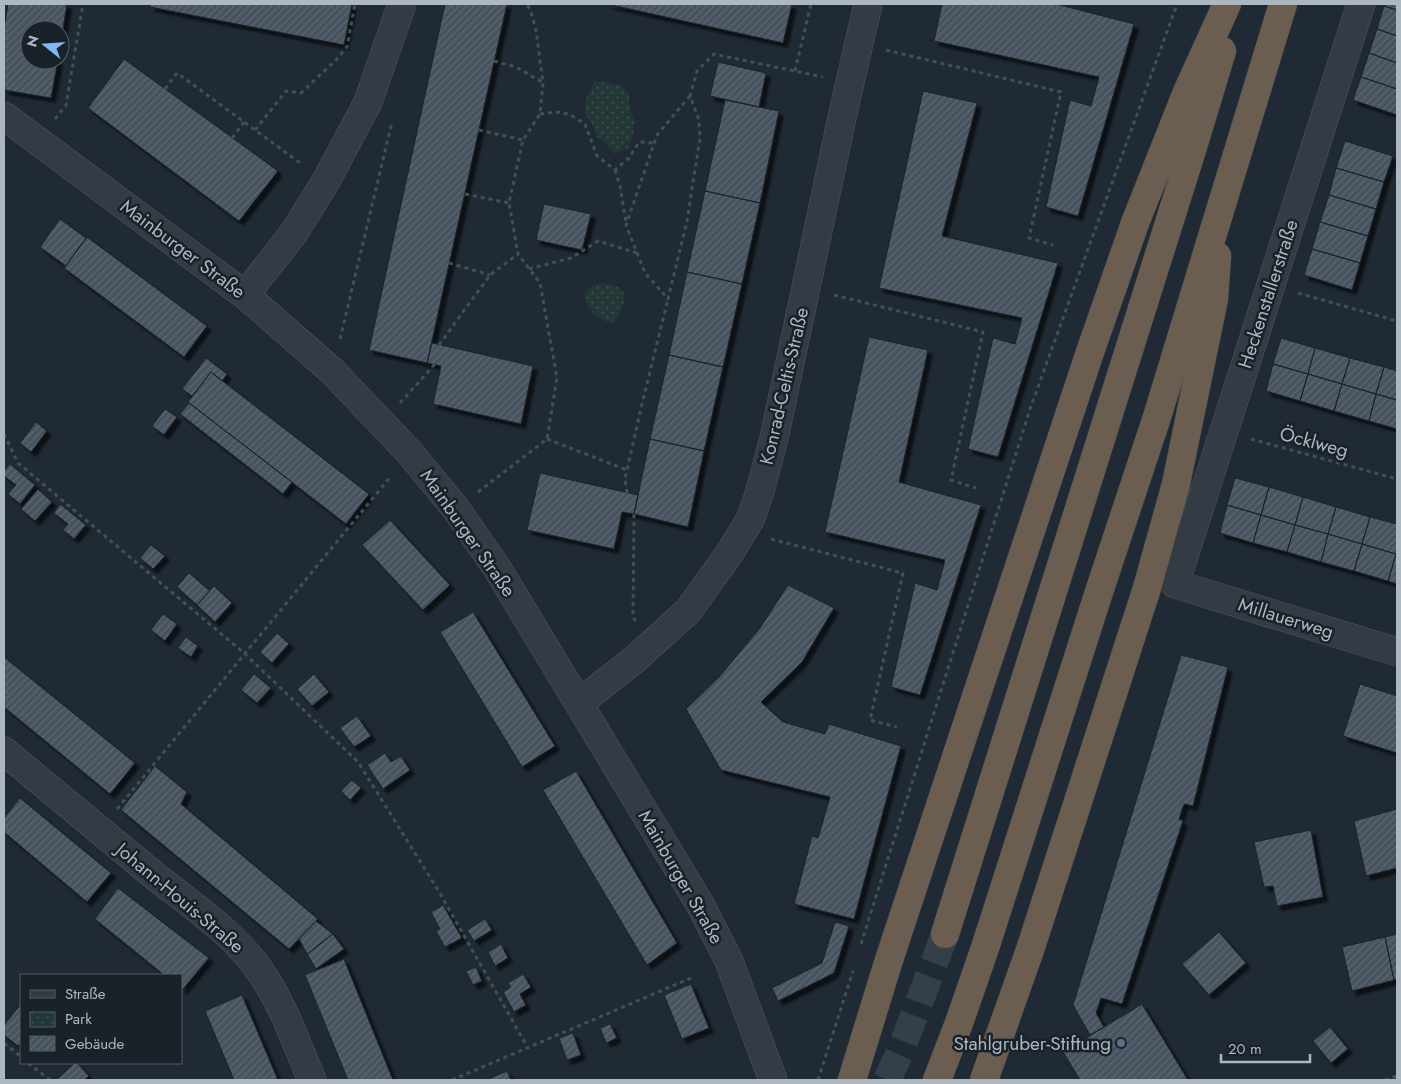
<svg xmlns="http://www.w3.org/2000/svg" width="1401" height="1084" font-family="Jost,sans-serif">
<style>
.park{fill:url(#park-dots)}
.building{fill:url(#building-hatch);stroke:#1a232b;filter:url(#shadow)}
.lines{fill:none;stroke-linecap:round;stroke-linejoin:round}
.highway-tunnel{stroke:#353f49;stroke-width:28;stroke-dasharray:28 14;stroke-linecap:butt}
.minor-casing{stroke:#505a63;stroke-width:29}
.highway-casing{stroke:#3d474f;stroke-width:29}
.path{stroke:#3f5253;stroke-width:3;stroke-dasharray:4 4;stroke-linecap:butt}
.minor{stroke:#333c45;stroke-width:28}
.highway{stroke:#6b5e50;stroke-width:28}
.service-dot{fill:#5c6f8a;stroke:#192129;stroke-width:2}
.labels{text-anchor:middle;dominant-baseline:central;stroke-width:5;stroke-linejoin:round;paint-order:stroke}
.street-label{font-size:19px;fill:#adb7c2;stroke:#192129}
.poi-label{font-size:19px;fill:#adb7c2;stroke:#192129;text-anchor:end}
</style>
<defs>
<pattern id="park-dots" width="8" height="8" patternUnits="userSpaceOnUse" patternTransform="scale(1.25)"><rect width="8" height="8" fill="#223736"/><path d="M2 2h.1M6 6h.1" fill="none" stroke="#3f5251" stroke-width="1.8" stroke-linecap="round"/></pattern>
<pattern id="building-hatch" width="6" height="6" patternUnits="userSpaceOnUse" patternTransform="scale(1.25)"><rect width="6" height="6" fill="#46525e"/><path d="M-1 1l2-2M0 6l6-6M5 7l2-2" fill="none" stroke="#5e6973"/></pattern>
<filter id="shadow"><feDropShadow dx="4.5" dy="4.5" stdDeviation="1" flood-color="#0009"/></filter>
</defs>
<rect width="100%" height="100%" fill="#202a34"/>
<path class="park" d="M595,81L621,85L629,94L630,110L635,122L632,139L628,148L615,154L605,143L597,137L593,125L585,114L586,99Z
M607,283L618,287L625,294C624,306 620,314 613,323C610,322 607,322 605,321C595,317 578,300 588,290C592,285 601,284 607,283Z"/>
<path class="building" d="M8,4H67L60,47V30H30V60H58L51,98L4,90V28Z
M151,4H352L344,45L150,7Z
M445,4H507L427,363L369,350Z
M607,4H792L783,43Z
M942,4H1056L1134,24L1078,216L1046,207L1070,100L1091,106L1099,77L934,41Z
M1385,4H1397V10L1384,6Z
M1384,6L1397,10V36L1377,29Z
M1377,29L1397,36V63L1369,53Z
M1369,53L1397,63V89L1361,77Z
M124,59L278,171L239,221L88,108Z
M718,62L766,73L759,107L710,96Z
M1361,77L1397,89V115L1353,100Z
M923,91L977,103L942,236L1058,263L998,457L968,449L993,338L1015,344L1022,318L879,288Z
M725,100L779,111L760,203L705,191Z
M1345,141L1393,156L1384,182L1336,168Z
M1336,168L1384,182L1376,209L1329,195Z
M705,191L760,203L742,284L687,272Z
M1329,195L1376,209L1368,236L1320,222Z
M544,204L591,214L582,250L536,240Z
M60,219L86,238L66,266L40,247Z
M1320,222L1368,236L1360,263L1312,249Z
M87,237L207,326L184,357L64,268Z
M1312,249L1360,263L1352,290L1304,275Z
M687,272L742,284L723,367L669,355Z
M869,337L928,350L899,482L981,505L920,695L891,687L915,583L937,590L945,560L825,532Z
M1281,338L1315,348L1308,374L1273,364Z
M432,343L533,366L521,424L433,404L441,366L427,363Z
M1315,348L1350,358L1342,384L1308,374Z
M669,355L723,367L704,451L650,439Z
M206,358L227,374L222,381L211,372L192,396L182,389Z
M1350,358L1384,367L1376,394L1342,384Z
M1273,364L1308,374L1300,401L1266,391Z
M1384,367L1397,371V400L1376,394Z
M211,372L369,494L346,524L188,402Z
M1308,374L1342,384L1334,411L1300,401Z
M1342,384L1376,394L1369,421L1334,411Z
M1376,394L1397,400V429L1369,421Z
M189,403L292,482L283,494L180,414Z
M165,409L177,417L164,435L152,426Z
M36,422L47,431L31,452L20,443Z
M650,439L704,451L688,527L634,514Z
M10,464L35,485L20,504L8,494L16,485L4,476V471Z
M540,473L638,495L634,514L622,512L614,549L527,530Z
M1235,478L1269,487L1261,515L1227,505Z
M1269,487L1303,497L1295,525L1261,515Z
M38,489L52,502L35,521L21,509Z
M1303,497L1336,507L1328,534L1295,525Z
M60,504L86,525L74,539L63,530L68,524L54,513Z
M1227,505L1261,515L1253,543L1220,533Z
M1336,507L1370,517L1362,544L1328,534Z
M1261,515L1295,525L1287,552L1253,543Z
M1370,517L1397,524V548L1396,554L1362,544Z
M390,520L450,585L423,610L362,545Z
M1295,525L1328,534L1321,562L1287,552Z
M1328,534L1362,544L1354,571L1321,562Z
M1362,544L1396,554L1388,581L1354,571Z
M151,545L165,556L153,569L140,558Z
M1396,554H1397V584L1388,581Z
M189,573L210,591L197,605L177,587Z
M788,585L834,608L802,662L761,702L783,722L825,734L829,724L901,746L854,919L794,904L812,836L818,838L830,797L721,770L686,709L720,676L760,628Z
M214,586L232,603L215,622L197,605Z
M473,612L555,746L522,767L440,632Z
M163,614L177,624L165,641L151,630Z
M277,633L289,644L272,663L260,652Z
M186,637L198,646L191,657L178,648Z
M1181,655L1228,667L1193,806L1184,804L1179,819L1183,821L1122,1004L1101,998L1096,1013L1104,1027L1090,1035L1073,1005Z
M4,657L135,763L110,794L4,707Z
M254,674L271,688L257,703L241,690Z
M314,674L329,692L312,706L297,689Z
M1360,684L1397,696V753L1343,736Z
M357,716L371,736L354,747L340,728Z
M385,753L391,762L401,756L410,770L383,789L367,765Z
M155,766L187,792L181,804L318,919L289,949L121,810Z
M576,771L677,943L647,965L543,790Z
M352,780L361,788L350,800L341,791Z
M20,798L111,873L87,902L4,832V818Z
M1397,809V868L1366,876L1354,821Z
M1311,830L1323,897L1277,906L1273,886L1264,887L1254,842Z
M118,888L209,958L182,990L181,989V975H164L95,919Z
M443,905L462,938L445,947L436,931L440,929L431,912Z
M485,919L492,930L474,941L467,930Z
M316,921L333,934L307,954L299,939Z
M835,922L849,926L834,973L778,1001L772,988L822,963Z
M1219,932L1246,963L1209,995L1182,964Z
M333,934L344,949L316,969L307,954Z
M1397,934V979L1394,980L1385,937Z
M1385,937L1394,980L1352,991L1342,947Z
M501,944L508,958L495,966L488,952Z
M344,959L393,1080H348L305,975Z
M476,967L482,981L473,985L466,971Z
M523,974L531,987L520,994L526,1005L514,1012L503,992L511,987L508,983Z
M691,984L709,1028L682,1039L664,995Z
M242,995L278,1080H234L205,1011Z
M21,1004V1042L18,1046L4,1035V1025Z
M1142,1004L1188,1080H1080L1063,1052Z
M610,1024L617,1038L606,1043L600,1028Z
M1330,1027L1348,1049L1331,1063L1313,1041Z
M573,1033L581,1055L567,1060L559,1038Z
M75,1063H77L89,1076L84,1080H58L57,1079Z
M507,1071L511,1080H486Z"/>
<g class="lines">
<path class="highway-tunnel" d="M887,1080L901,1050L945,934"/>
<defs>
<path id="minor" d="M1361,4L1175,584L1397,652
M4,116L245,295L332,371L410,453L456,509L497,568L701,906L729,961L773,1080
M245,295L293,234L326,181L368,102L402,4
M579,703L634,660L688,611L729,554L751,518L760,491L774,438L843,113L868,4
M4,751C54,793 105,835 156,877C194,907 238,936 264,977C285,1009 297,1045 312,1080"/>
<path id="highway" d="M945,934L1192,150L1222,51
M852,1080L888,963L1089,355L1135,223L1187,92L1227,4
M937,1080L959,1023L985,948L1098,595L1157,417L1283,4
M984,1080L1030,950L1147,588L1176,484L1214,299L1217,256"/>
</defs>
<use href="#minor" class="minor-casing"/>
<use href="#highway" class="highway-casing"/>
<path class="path" d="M1127,4H1130
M886,50L1061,92L1029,238L1053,245
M494,61L516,67L542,82
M795,71L811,4
M165,89L177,73L303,165
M690,96L657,135L626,225L645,273L668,299L687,221L700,138L699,120L690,96L697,71L714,54L823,77
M540,114L556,112L569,114L585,124L597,156L615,170L629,158L639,142L654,143
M55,119L66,105L83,4
M255,130L286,91L301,93L336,60L347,47L355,4
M479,130L523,140
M232,138L244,122
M615,170L620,186L626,223
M465,194L509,203
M449,263L490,275
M529,269L571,258L598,241L637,253
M1298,293L1397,321
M834,295L983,332L951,480L976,488
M340,339L392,122
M439,345L490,275L518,254
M400,403L435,364
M4,434L18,463L244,653L358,762L438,890L528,1048
M547,439L627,470
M1251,439L1397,479
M478,492L547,439L557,378L540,283L518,254L509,203L523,140L540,114L543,83L536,30L531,12L527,4
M627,493L625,479L641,408L668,299
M634,514L633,614L635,621
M771,539L903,573L870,720L897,727
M117,809L391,476
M861,944L1030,409L1177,4
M4,1043L21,1057
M28,1063L50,1080
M452,1080L691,978
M818,1080L853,971
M1385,1080L1397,1076"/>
<use href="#minor" class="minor"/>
<use href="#highway" class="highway"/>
</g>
<circle class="service-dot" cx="1121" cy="1043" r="5"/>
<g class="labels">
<g class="street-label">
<text transform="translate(183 249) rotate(37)">Mainburger Straße</text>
<text transform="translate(1268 294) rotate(-72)">Heckenstallerstraße</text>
<text transform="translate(784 386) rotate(-77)">Konrad-Celtis-Straße</text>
<text transform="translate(1314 442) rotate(15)">Öcklweg</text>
<text transform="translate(468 533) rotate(55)">Mainburger Straße</text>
<text transform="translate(1286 618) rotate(17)">Millauerweg</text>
<text transform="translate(681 877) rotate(60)">Mainburger Straße</text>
<text transform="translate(180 898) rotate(40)">Johann-Houis-Straße</text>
</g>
<g class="poi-label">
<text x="1111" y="1043">Stahlgruber-Stiftung</text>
</g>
</g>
<rect width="1401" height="1084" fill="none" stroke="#adb7c2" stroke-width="10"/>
<rect x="20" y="974" width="162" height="90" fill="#192129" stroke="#545d66"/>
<rect x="30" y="990" width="25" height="8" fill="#333c45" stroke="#545d66"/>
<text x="65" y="999" font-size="15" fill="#adb7c2">Straße</text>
<rect x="30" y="1012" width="25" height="15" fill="url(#park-dots)" stroke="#545d66"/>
<text x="65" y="1024" font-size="15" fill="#adb7c2">Park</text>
<rect x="30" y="1036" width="25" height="15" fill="url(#building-hatch)" stroke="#545d66"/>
<text x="65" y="1049" font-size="15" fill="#adb7c2">Gebäude</text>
<g transform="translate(45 45) rotate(287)"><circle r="24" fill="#192129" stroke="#545d66"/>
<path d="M0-4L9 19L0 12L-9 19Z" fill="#81b7f3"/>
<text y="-8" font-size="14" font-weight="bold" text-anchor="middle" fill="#adb7c2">N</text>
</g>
<path d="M1221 1054v8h89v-8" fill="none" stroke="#adb7c2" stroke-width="2.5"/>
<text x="1228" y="1054" font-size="15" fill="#adb7c2" stroke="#192129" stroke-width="4" paint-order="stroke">20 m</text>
</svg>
